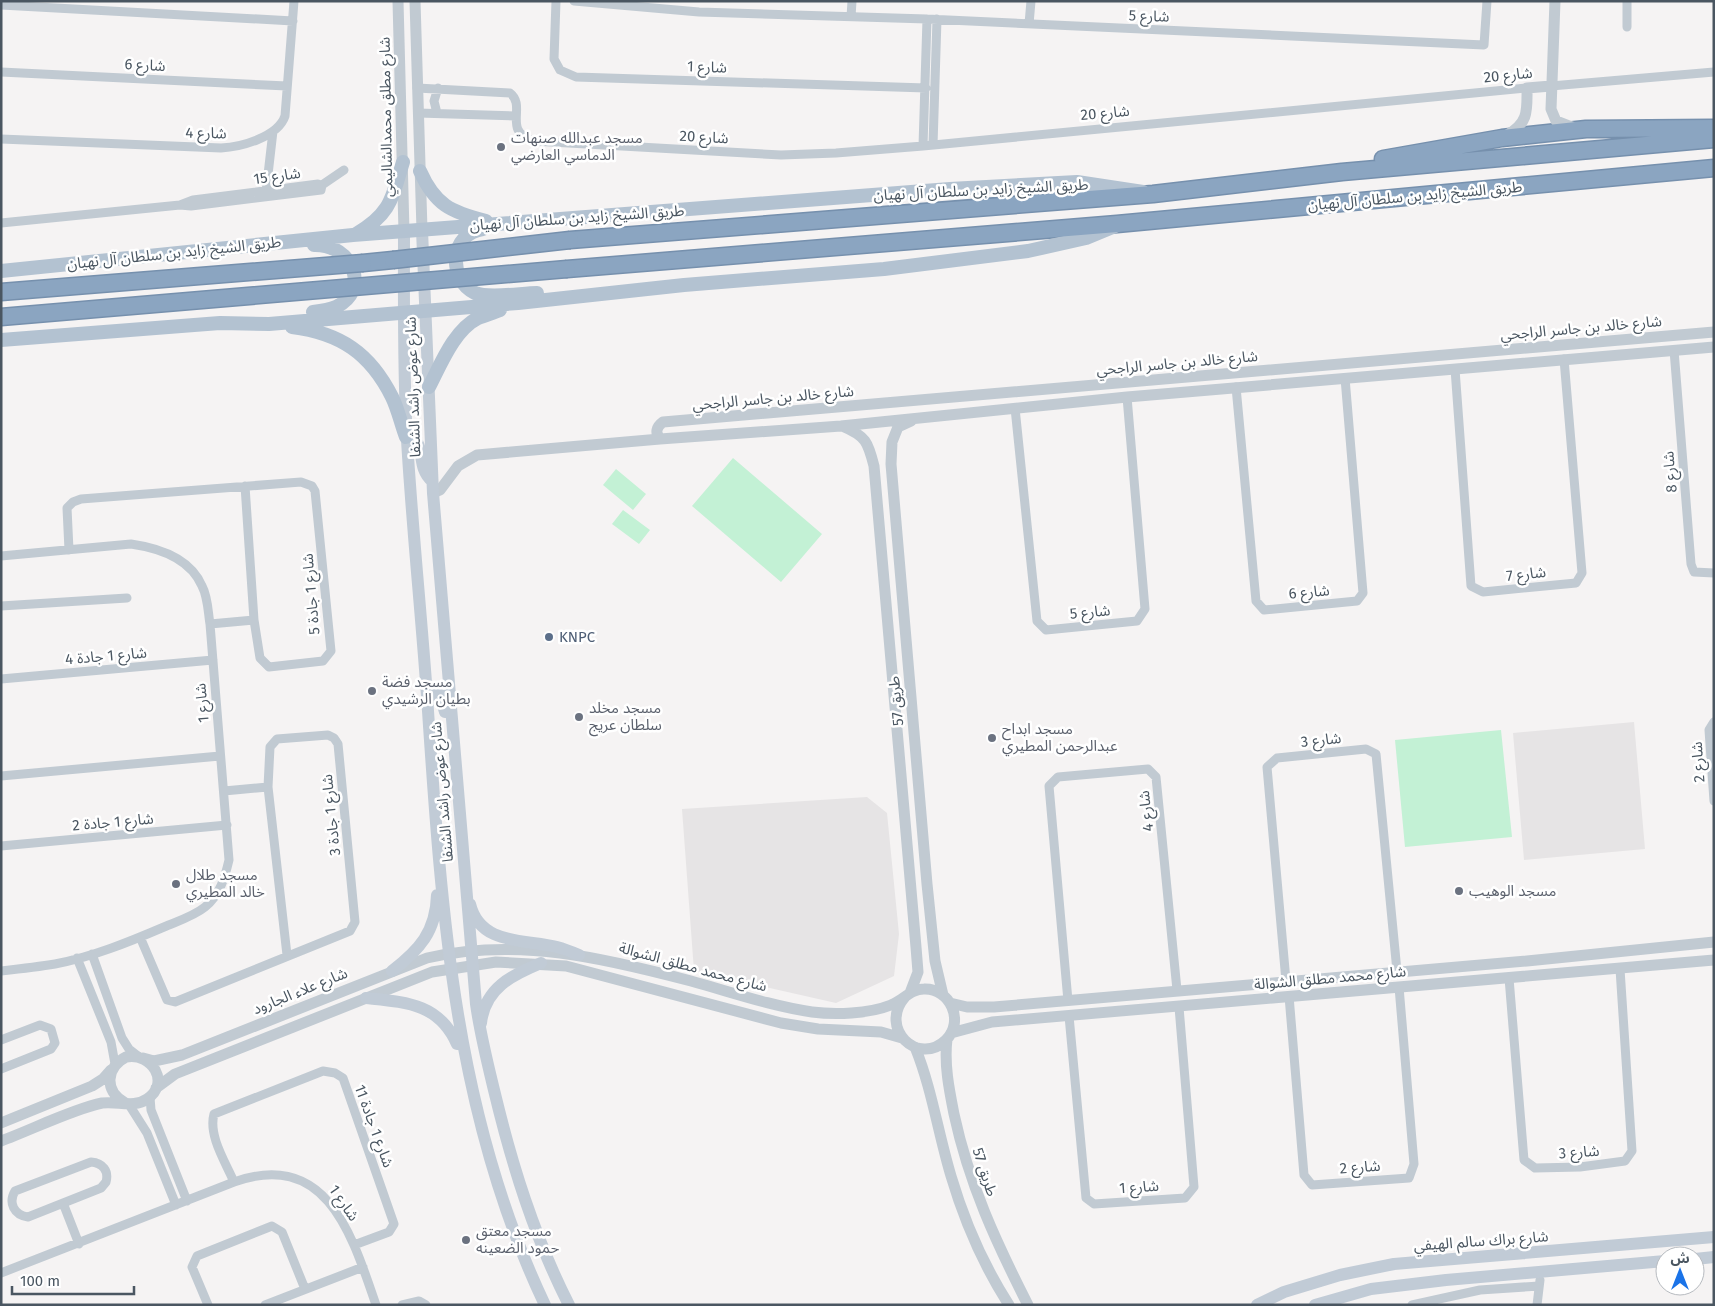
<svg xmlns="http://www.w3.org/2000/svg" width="1715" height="1306" font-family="'Fira Sans','Noto Sans Arabic',sans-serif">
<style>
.education{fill:#e6e4e5}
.green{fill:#c3f1d5}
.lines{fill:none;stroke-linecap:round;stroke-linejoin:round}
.motorway-casing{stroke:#7690ad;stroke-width:19}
.minor{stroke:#c1cad2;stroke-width:9}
.tertiary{stroke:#c1cad2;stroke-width:11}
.secondary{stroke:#c1cbd6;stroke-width:12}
.primary{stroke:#b3c2d1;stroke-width:14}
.motorway{stroke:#8ba5c1;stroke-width:16}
.motorway-bridge-casing{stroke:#7690ad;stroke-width:19;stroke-linecap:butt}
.motorway-bridge{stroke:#8ba5c1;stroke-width:16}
.worship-dot{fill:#6b7280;stroke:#fff;stroke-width:2}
.service-dot{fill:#5c6f8a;stroke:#fff;stroke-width:2}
.labels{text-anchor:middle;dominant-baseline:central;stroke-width:5;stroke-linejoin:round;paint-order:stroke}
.street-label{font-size:15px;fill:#4a5661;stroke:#fff}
.worship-label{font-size:15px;fill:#5b616d;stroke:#fff;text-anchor:start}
.service-label{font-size:15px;fill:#4e5e75;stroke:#fff;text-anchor:start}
</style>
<rect width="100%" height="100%" fill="#f5f3f3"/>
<path class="education" d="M1634,722L1645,849L1524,860L1513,733Z
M867,797L887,813L899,934L894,976L836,1003L694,971L682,809Z"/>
<path class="green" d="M733,458L822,534L781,582L692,506Z
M616,469L646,494L633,510L603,485Z
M623,510L650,530L639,544L612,524Z
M1501,730L1512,837L1405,847L1395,740Z"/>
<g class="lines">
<defs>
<path id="motorway" d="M1383,159L1502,138L1586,129L1714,128
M570,240L1153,194L1342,172L1714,139
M363,263L393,260
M567,269L1117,224L1714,168"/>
</defs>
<use href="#motorway" class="motorway-casing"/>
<path class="minor" d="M556,1L554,59L560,70L576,77L926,88
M574,1L699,12L927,19L1484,45L1487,1
M1,5L293,21
M851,17L852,1
M1029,24L1031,1
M1627,27V1
M1,72L287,86
M1551,86L1714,72
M417,88L510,93C527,106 502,131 533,141L781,155L836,153L923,146L1527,88
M418,113L516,116
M437,113L434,101L438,88
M1,139L221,148C241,147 278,137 285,116L294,1
M933,145L937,19
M923,146L927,19
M318,184L322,185L321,190L191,206L180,205L193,200Z
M322,185L344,170
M266,192L273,131
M1,223L180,205
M1674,350L1691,564L1694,572L1714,573
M1455,369L1471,586L1483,592L1576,583L1582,573L1564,359
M1236,387L1256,601L1264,610L1357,601L1363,593L1345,378
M1015,408L1037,621L1046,630L1137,621L1145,609L1127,397
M69,550L67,508L73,502L81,499L301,482L312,486L315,491L331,651L323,661L269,667L260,658L254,620L245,486
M1,556L131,544C159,548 190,558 202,586C208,597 208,612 210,624L229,860C225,877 220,895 205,907C194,916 178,921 164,927C129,942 92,957 55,964C37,967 19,969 1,971
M1,606L127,598
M210,624L254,620
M1,679L213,660
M1714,722L1709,730L1714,801
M1,776L220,756
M224,791L268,787
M1,846L227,825
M140,937L167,1000L175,1002L350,931L355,922L338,744L334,738L328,735L277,739L270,747L268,787L287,955
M92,954L122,1038L129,1049L138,1056
M77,958L111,1042L115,1064
M1509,978L1524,1160L1535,1168L1580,1167L1625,1161L1632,1151L1620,969
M1286,981L1267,767L1277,758L1366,749L1376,754L1397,971
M1289,996L1304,1175L1312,1185L1409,1178L1414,1164L1399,987
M1068,1001L1049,786L1058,777L1148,769L1156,777L1177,990
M1069,1016L1086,1198L1094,1204L1185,1198L1194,1187L1179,1007
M1,1040L40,1025L51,1029L55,1043L51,1049L1,1069
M150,1097L151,1110L187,1201
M128,1103L147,1133L176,1205
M91,1162C103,1163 109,1171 106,1182L101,1188L28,1217C14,1215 8,1203 15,1191Z
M234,1182C226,1163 208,1136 214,1114L323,1071L335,1073L343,1078L394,1224L389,1232L354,1245
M63,1203L79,1244
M1,1273L234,1182C327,1149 352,1235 376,1305
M208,1305L192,1267L197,1256L272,1226L282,1232L305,1289
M265,1305L363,1267
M402,1305L419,1301L426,1305
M1412,1305L1480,1290L1539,1286
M1537,1305L1540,1280"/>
<path class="tertiary" d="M398,1L404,232
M415,1L422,230
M1555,1L1551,109L1556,121L1574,128
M1507,135C1529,123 1527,110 1527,88L1551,86
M1714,332L663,422C656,427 655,433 660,439L841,426L1127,397L1714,347
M911,421L898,427L892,442L891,464L927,884L935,961L943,995
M842,426C866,436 868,442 874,466L916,947L918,972L910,993
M433,493L440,490L458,466L477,455L660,439
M950,1003L967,1007H994L1527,961L1714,942
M951,1033L992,1022L1714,960
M947,1039C944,1064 949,1089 954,1114C969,1184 996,1242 1028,1305
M915,1047C932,1089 938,1133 951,1176C964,1220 984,1266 1009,1305
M143,1058L154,1061L182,1055L427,958C517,937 604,958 691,981C731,992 771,1006 812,1012C835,1015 868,1014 891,1005C903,1001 910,989 924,989C950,988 965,1021 946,1040C918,1067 878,1028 905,997
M156,1088L175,1074L432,972L496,962L566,966L781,1023L818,1029L881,1032L902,1038
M1,1123L92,1086L103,1079L111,1070
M1,1141C31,1130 73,1109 102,1103C117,1101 135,1108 147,1099C171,1083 152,1052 126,1057C106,1067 104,1091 124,1102"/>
<path class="secondary" d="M422,230L433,493L476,1004C480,1033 487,1061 494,1090C512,1165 534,1236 569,1305
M404,232C404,301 403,371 407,440C412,525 421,611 427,696C441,905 453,1112 545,1305
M406,437C429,439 414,466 432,481
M427,699L432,694L440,695L445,712
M470,904C480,946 526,939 557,947C565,949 572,952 579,955
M392,971C419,950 436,932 437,895
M366,998C405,1002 439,1003 457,1044
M481,1023C485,988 512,975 541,963
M1695,1259L1714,1257
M1257,1305L1284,1292L1340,1275L1394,1264L1714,1237
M1315,1305L1371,1289L1446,1280L1665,1261"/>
<path class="primary" d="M420,171C435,205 451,212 486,221
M483,229C450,233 447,279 475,293C489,299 522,293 537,293
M356,234C391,214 392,198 403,162
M1,271L353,235L950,189L1077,182L1143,192
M313,312C321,311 329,310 336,307C371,290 353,244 314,245
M292,327C340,333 370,353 392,397C398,409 401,424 406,437
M1,340L220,323L269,324L518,303L684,285L884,269L1028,251L1086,238L1115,226
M429,387C441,364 454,330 478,318C485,315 493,313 500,310"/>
<use href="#motorway" class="motorway"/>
<defs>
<path id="motorway-bridge" d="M393,260L570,240
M1,292L363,263
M1,317L567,269"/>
</defs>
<use href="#motorway-bridge" class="motorway-bridge-casing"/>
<use href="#motorway-bridge" class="motorway-bridge"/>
</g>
<g class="worship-dot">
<circle cx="501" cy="147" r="5"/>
<circle cx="372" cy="691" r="5"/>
<circle cx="579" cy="717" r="5"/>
<circle cx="992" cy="738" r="5"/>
<circle cx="176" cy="884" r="5"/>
<circle cx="1459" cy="891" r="5"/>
<circle cx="466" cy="1240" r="5"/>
</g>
<circle class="service-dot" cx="549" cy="637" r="5"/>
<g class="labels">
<g class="street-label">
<text transform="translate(1149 16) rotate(2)">شارع 5</text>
<text transform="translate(145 65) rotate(3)">شارع 6</text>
<text transform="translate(707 67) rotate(2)">شارع 1</text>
<text transform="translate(1508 75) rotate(-6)">شارع 20</text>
<text transform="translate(1105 113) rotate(-5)">شارع 20</text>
<text transform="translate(386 117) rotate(-91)">شارع مطلق محمدالشاليمي</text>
<text transform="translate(206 133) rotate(1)">شارع 4</text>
<text transform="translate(704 137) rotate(3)">شارع 20</text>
<text transform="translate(277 176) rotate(-8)">شارع 15</text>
<text transform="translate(981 190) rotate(-3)">طريق الشيخ زايد بن سلطان آل نهيان</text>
<text transform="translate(1415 196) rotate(-5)">طريق الشيخ زايد بن سلطان آل نهيان</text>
<text transform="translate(577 218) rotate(-4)">طريق الشيخ زايد بن سلطان آل نهيان</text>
<text transform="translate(174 253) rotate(-6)">طريق الشيخ زايد بن سلطان آل نهيان</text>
<text transform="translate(1581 328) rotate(-5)">شارع خالد بن جاسر الراجحي</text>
<text transform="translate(1177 363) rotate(-5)">شارع خالد بن جاسر الراجحي</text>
<text transform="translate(413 387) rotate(-92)">شارع عوض راشد الشنفا</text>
<text transform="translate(773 398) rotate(-5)">شارع خالد بن جاسر الراجحي</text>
<text transform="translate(1670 472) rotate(-95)">شارع 8</text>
<text transform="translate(1526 574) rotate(-6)">شارع 7</text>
<text transform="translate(1309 592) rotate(-5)">شارع 6</text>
<text transform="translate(311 594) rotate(-95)">شارع 1 جادة 5</text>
<text transform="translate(1090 612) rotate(-5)">شارع 5</text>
<text transform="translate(106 656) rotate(-5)">شارع 1 جادة 4</text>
<text transform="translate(896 701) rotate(-95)">طريق 57</text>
<text transform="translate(202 703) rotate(-95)">شارع 1</text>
<text transform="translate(1321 740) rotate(-6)">شارع 3</text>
<text transform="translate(1698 762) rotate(-94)">شارع 2</text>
<text transform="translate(442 792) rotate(-95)">شارع عوض راشد الشنفا</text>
<text transform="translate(1146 811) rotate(-96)">شارع 4</text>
<text transform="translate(331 815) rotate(-96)">شارع 1 جادة 3</text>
<text transform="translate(113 822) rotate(-5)">شارع 1 جادة 2</text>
<text transform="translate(693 967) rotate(15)">شارع محمد مطلق الشوالة</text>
<text transform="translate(1330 978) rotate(-5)">شارع محمد مطلق الشوالة</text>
<text transform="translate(300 991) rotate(-22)">شارع علاء الجارود</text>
<text transform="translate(374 1126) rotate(70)">شارع 1 جادة 11</text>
<text transform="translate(1579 1152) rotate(-4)">شارع 3</text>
<text transform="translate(1360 1167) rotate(-4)">شارع 2</text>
<text transform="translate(985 1172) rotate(72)">طريق 57</text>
<text transform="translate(1139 1187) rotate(-4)">شارع 1</text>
<text transform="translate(344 1203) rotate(55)">شارع 1</text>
<text transform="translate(1481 1241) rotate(-4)">شارع براك سالم الهيفي</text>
</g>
<g class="worship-label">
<text x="511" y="138">مسجد عبدالله صنهات<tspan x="511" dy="17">الدماسي العارضي</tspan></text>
<text x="382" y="682">مسجد فضة<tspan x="382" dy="17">بطيان الرشيدي</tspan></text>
<text x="589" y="708">مسجد مخلد<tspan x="589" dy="17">سلطان عريج</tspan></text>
<text x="1002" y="729">مسجد ابداح<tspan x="1002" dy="17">عبدالرحمن المطيري</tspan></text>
<text x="186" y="875">مسجد طلال<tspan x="186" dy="17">خالد المطيري</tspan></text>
<text x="1469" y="891">مسجد الوهيب</text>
<text x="476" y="1231">مسجد معتق<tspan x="476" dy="17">حمود الضعينه</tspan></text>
</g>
<g class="service-label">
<text x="559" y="637">KNPC</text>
</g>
</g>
<rect width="1715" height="1306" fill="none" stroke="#4a5661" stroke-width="5"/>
<g transform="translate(1680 1271)"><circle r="24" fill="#ffffff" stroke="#b7bbc0"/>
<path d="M0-4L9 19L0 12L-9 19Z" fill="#1a73e8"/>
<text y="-8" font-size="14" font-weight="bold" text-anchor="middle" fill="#4a5661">ش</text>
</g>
<path d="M12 1286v8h122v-8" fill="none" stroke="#4a5661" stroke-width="2.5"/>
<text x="20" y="1286" font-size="15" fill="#4a5661" stroke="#ffffff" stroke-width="4" paint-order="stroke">100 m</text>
</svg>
